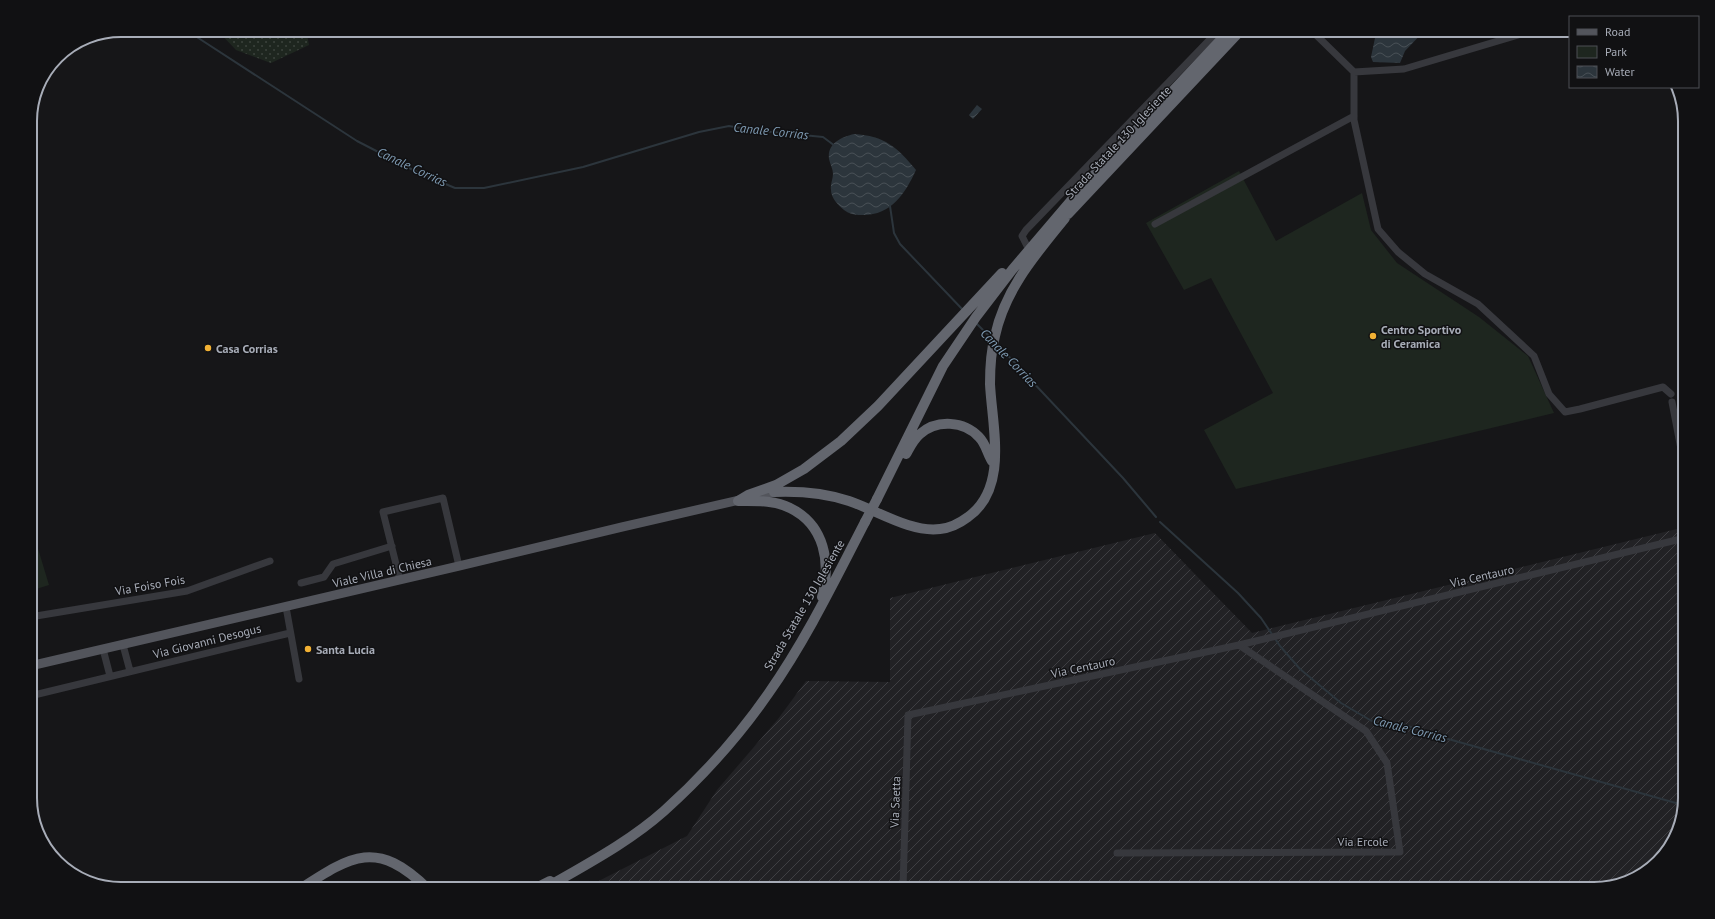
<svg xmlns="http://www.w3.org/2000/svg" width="1715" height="919" font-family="'PT Sans',sans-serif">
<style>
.industrial{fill:url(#industrial-furrows)}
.grass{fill:url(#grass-dots)}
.park{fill:#1e261f}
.water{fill:url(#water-waves)}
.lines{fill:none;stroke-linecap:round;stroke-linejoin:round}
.stream{stroke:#2c353c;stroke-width:2}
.minor{stroke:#37383d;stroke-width:7}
.major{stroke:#53555c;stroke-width:9}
.highway{stroke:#63666e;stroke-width:10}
.highway-bridge{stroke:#63666e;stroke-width:10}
.poi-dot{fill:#f2b134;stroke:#111113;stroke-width:1.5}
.labels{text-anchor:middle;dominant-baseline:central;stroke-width:3;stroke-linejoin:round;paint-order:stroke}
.street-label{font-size:12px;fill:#a8adb8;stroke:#111113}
.poi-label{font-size:12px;font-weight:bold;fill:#a8adb8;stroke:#111113;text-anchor:start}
.water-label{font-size:13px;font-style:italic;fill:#7f9bb3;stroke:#111113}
.rim{fill:none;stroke:#a8adb8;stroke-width:2}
</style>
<defs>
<pattern id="industrial-furrows" width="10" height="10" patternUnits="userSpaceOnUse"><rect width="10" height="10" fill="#222225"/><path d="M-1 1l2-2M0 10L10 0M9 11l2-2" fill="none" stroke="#3f3f43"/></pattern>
<pattern id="grass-dots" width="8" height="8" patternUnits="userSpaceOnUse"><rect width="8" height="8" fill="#1e261f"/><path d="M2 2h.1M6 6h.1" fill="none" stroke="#3c433d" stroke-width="1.8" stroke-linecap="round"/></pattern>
<pattern id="water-waves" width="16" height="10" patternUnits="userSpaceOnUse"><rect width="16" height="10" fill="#2c353c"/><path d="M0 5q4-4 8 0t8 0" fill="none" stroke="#485056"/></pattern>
</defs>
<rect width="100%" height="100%" fill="#161618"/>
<path class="industrial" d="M1685,527V797L1675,838L1644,874L1594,889H583L687,836L717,790L778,719L806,681L890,682V598L1155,533L1252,633Z"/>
<path class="grass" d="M217,30H306L309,45L271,63L236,50Z"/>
<path class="park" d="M1239,171L1276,241L1362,193L1371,230L1397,263L1479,317L1528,356L1554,413L1236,489L1204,430L1273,393L1211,278L1184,290L1146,223Z
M30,522L49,585L30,591Z"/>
<path class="water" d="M1374,30H1425L1405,51L1400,63L1373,62L1371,57L1375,38Z
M977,105L982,109L973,119L969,115Z
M854,134C885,136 897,147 916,170C905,194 891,216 861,215C855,215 849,214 844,210C838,205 831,198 831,190C830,185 833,179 833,174C833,169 830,164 829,159C827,143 842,137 854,134Z"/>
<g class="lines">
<path class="stream" d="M186,30L357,141L417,172L455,188H484L583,167L699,132L729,126L752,130L823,137L835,146
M890,206L894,233L900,244L963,310
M976,323L991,338
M997,344L1123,478L1156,517
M1160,522L1238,593L1261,618L1280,646L1300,669L1341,703L1370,720L1382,725L1402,724L1434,735L1683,805"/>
<path class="minor" d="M1311,30L1354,72V120L1378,229L1398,252L1425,274L1478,304L1534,356L1549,394L1565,412L1580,409L1663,387L1671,394
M1354,72L1404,69L1535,30
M1155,224L1354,116
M1027,246L1022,236L1026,230L1219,30
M1672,402L1685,470
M400,580L383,512L443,498L459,566
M301,583L324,577L333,564L392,546
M286,607L299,679
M30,617L187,591L270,561
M123,645L130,671
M103,649L110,676
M30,696L290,633
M1117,853L1400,852L1387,763L1366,731L1239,645
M903,889L908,715L1239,645L1685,538"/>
<path class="major" d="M30,666L459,566L622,527L774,492"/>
<path class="highway" d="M1068,214L1241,30
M906,454C910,447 914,439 920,434C937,419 964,421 979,437C986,444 987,453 992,461
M774,492C799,491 825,493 849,501C876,510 911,533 940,529C951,528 960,523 968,517C1009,488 992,426 990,384C990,368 991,351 995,336C1005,289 1036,254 1065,218
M877,499L943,366L976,317L1012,270L1081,189L1230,30
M738,501L748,495L776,485L804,469L841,441L878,406L1002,273
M739,501C755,501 775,500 790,508C825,525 831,563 822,597
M300,889C352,855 377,839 428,889
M534,889L550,881
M544,889C585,865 628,843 664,811C703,776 738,737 768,694C806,640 835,580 865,522"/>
<path class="highway-bridge" d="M865,522L877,499"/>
</g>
<g class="poi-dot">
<circle cx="1373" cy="336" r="4"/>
<circle cx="208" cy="348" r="4"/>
<circle cx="308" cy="649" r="4"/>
</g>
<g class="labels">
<g class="street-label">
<text transform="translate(1118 142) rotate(-47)">Strada Statale 130 Iglesiente</text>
<text transform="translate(382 572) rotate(-13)">Viale Villa di Chiesa</text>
<text transform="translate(1482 576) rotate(-13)">Via Centauro</text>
<text transform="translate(150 585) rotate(-10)">Via Foiso Fois</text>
<text transform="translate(804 605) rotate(-60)">Strada Statale 130 Iglesiente</text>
<text transform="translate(207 641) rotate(-14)">Via Giovanni Desogus</text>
<text transform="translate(1083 667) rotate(-12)">Via Centauro</text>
<text transform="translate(895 802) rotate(-88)">Via Saetta</text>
<text x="1363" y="841">Via Ercole</text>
</g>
<g class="poi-label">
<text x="1381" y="329">Centro Sportivo<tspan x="1381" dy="14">di Ceramica</tspan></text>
<text x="216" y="348">Casa Corrias</text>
<text x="316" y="649">Santa Lucia</text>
</g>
<g class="water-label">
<text transform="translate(771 131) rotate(6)">Canale Corrias</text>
<text transform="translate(412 167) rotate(25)">Canale Corrias</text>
<text transform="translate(1009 358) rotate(46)">Canale Corrias</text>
<text transform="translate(1410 729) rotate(14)">Canale Corrias</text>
</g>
</g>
<path d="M0 0H1715V919H0ZM121 37H1594A84 84 0 0 1 1678 121V798A84 84 0 0 1 1594 882H121A84 84 0 0 1 37 798V121A84 84 0 0 1 121 37Z" fill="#111113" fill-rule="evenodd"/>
<path class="rim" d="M121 37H1594A84 84 0 0 1 1678 121V798A84 84 0 0 1 1594 882H121A84 84 0 0 1 37 798V121A84 84 0 0 1 121 37Z"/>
<rect x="1569" y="16" width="130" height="72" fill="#111113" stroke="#4d4f55"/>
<rect x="1577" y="29" width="20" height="6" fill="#53555c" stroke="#4d4f55"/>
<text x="1605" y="36" font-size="12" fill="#a8adb8">Road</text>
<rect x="1577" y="46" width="20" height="12" fill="#1e261f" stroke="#4d4f55"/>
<text x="1605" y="56" font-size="12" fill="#a8adb8">Park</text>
<rect x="1577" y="66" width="20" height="12" fill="url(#water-waves)" stroke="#4d4f55"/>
<text x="1605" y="76" font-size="12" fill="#a8adb8">Water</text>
</svg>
